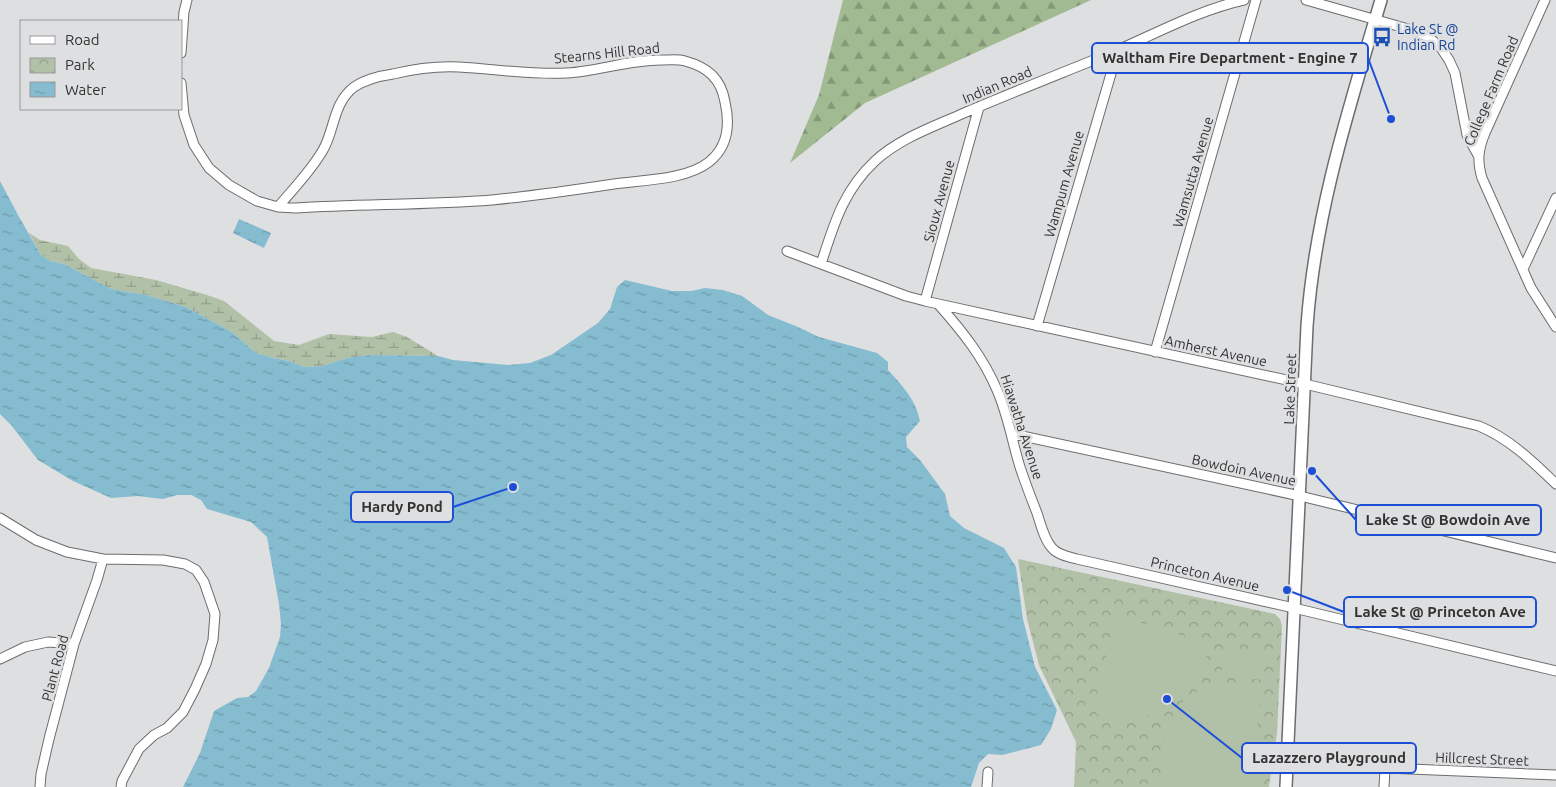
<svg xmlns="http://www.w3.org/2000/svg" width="1556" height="787" font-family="Ubuntu,sans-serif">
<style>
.forest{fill:url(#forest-firs)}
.wetland{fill:url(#wetland-marsh)}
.park{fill:url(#park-crowns)}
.garden{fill:#b1c1a7}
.water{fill:url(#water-ripples)}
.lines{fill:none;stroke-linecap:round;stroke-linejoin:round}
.minor-casing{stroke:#6b6c6d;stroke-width:11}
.tertiary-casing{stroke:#6b6c6d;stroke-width:14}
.minor{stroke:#fff;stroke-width:9}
.tertiary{stroke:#fff;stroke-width:11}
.labels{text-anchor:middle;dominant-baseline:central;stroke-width:5;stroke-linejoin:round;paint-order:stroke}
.transit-label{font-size:14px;fill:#164399;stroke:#dedfe0;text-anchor:start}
.street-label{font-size:14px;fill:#333334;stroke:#dedfe0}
.leader{fill:none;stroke:#1d4ed8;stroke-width:2}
.callout-dot{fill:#1d4ed8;stroke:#dedfe0;stroke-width:2}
.callout{fill:#dedfe0;stroke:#1d4ed8;stroke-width:2}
.callout-label{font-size:15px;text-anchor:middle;font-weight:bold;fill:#333334}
</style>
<defs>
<pattern id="forest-firs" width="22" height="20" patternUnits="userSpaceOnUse" patternTransform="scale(1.25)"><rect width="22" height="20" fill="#a1ba91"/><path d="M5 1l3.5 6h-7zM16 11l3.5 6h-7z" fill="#849877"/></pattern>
<pattern id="wetland-marsh" width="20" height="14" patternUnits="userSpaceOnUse" patternTransform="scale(1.25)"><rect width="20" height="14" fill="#b1c1a7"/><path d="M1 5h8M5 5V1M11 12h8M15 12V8" fill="none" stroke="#919d89"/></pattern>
<pattern id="park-crowns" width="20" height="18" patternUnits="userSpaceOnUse" patternTransform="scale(1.25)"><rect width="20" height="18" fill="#b1c1a7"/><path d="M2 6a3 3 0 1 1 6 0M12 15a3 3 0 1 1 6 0" fill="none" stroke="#919d89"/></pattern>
<pattern id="water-ripples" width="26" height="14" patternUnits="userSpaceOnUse" patternTransform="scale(1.25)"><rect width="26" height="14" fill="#85bcd0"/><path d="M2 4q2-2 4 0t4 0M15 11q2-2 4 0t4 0" fill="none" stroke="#6d99aa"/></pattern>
</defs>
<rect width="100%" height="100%" fill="#dedfe0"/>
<path class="forest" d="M843,0H1091L865,103L790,163L819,95Z"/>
<path class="wetland" d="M29,233L40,240L68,246L79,259L91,268L156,280L207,295L224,301L274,341L299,345L329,334L372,337L393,332L407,337L438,356L370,355L347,358L322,366L304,367L290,361L273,358L256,353L232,332L186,307L146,295L111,289L64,264L50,261L41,255Z"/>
<path class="park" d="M1018,559L1275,614L1280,619L1282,626L1277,733L1269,787H1074L1076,742L1039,665L1027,619Z"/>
<path class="garden" d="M1119,619L1158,626L1209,646C1203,675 1189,696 1162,709C1154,713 1146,717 1136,718C1123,719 1110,717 1097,715L1094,708L1114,622Z
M1224,651L1266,656L1263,680L1221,676Z
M1213,681L1263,687L1257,719L1261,772L1252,784L1160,787C1162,758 1161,723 1184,701C1193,693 1204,687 1213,681Z"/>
<path class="water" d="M0,181L18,215L41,255L50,261L64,264L111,289L146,295L186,307L232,332L256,353L273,358L290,361L304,367L322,366L347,358L370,355L438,356L453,360L508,365L530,363L551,355L598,323L610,309L617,287L625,280L672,291H691L705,288L723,290L742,296L768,315L798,327L819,337L877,353L888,362V370C902,385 916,400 920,421L906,437L907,447L920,460L945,494L950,516L964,528L1004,548L1016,567L1023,619L1035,667L1057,710L1051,729L1041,745L1002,755L988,754L979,763L971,787H183L200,753L214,711L237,698L248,697L256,691L269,668L280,637L281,624L279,604L267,537L251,522L207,509L201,500L191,495H177L163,499L138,496L111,498L73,481L38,460L11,425L0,414Z
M239,219L271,233L264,248L233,233Z"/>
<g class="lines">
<defs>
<path id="minor" d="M1306,0L1419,32L1431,39L1441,48L1449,60L1455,73L1467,135L1478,155
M1545,0L1485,133C1478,150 1477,161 1482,178L1531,288L1556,327
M181,53L184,12L187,0
M181,83L184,115L194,145L209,168L229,185L257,201L278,207L296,208C361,204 427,205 492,200C533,196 574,190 614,184C643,180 686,180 709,162C728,147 730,124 725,102C721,78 707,67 685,61C678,59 671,60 664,60C631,59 600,71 567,73C531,75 495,69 459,67C438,66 414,69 393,74C379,76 366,79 354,87C333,103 335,129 323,150C311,171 293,189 278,207
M787,251L906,296L925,301L1305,384L1479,426C1510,439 1532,461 1556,484
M821,264C834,224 843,191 875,161C900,138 933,127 964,113C1013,92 1062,73 1111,53C1153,35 1201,9 1244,0
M1523,269L1556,198
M925,301L979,107
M939,305C962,331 983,357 997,390C1008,415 1012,441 1020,467C1025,482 1031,498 1037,513C1041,525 1044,539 1052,548C1058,555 1069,557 1077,559L1294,608L1556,671
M1037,326L1118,50
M1155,352L1256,0
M1013,434L1300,496L1556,558
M0,518L36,540L67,552L103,559L163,560L185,564L196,570L204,582L215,614L213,640L206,664L195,689L183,712L167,728L154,735L139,749L122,781L121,787
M0,659L25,647L48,642L74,644
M1287,764L1556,775
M40,787L41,774L49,739L74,644L97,580L103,559
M987,787L988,772
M1384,787L1385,769"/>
<path id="tertiary" d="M1286,787L1307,326C1315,213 1349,108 1381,0"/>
</defs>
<use href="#minor" class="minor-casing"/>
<use href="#tertiary" class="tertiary-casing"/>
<use href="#minor" class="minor"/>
<use href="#tertiary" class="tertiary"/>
</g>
<defs>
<symbol id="bus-bare" viewBox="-9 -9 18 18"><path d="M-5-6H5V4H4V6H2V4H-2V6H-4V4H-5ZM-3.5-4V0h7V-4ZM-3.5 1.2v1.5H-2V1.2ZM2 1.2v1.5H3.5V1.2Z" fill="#1a4fb4" stroke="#dedfe0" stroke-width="2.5" paint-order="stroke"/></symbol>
</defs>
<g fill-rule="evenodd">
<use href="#bus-bare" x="1368" y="23" width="28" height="28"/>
</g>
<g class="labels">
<g class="transit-label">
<text x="1397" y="29">Lake St @<tspan x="1397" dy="16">Indian Rd</tspan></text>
</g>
<g class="street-label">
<text transform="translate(607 53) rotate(-6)">Stearns Hill Road</text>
<text transform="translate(997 85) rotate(-23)">Indian Road</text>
<text transform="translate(1491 91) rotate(-67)">College Farm Road</text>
<text transform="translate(1193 172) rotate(-74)">Wamsutta Avenue</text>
<text transform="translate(1064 184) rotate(-74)">Wampum Avenue</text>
<text transform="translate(939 201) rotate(-75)">Sioux Avenue</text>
<text transform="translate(1216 351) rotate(12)">Amherst Avenue</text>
<text transform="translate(1290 389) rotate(-88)">Lake Street</text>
<text transform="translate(1022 427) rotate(72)">Hiawatha Avenue</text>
<text transform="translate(1244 470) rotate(12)">Bowdoin Avenue</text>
<text transform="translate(1205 574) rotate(13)">Princeton Avenue</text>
<text transform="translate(55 668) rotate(-75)">Plant Road</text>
<text transform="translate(1482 759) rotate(2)">Hillcrest Street</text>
</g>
</g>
<path class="leader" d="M1391 119L1368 58M513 487L453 507M1312 471L1356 520M1287 590L1344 612M1167 699L1242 758"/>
<g class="callout-dot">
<circle cx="1391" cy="119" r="5"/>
<circle cx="513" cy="487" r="5"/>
<circle cx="1312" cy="471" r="5"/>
<circle cx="1287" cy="590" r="5"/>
<circle cx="1167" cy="699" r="5"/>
</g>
<g class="callout">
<rect x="1092" y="43" width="276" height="30" rx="5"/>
<rect x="351" y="492" width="102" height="30" rx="5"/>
<rect x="1356" y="505" width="185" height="30" rx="5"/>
<rect x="1344" y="597" width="192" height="30" rx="5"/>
<rect x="1242" y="743" width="174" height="30" rx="5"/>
</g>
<g class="callout-label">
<text x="1230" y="63">Waltham Fire Department - Engine 7</text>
<text x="402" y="512">Hardy Pond</text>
<text x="1448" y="525">Lake St @ Bowdoin Ave</text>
<text x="1440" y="617">Lake St @ Princeton Ave</text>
<text x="1329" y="763">Lazazzero Playground</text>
</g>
<rect x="20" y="20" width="162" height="90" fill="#dedfe0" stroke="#9a9a9b"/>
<rect x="30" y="36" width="25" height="8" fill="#ffffff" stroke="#9a9a9b"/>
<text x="65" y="45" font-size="15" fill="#333334">Road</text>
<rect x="30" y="58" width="25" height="15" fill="url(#park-crowns)" stroke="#9a9a9b"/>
<text x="65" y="70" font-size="15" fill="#333334">Park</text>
<rect x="30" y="82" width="25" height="15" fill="url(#water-ripples)" stroke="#9a9a9b"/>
<text x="65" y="95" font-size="15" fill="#333334">Water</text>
</svg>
